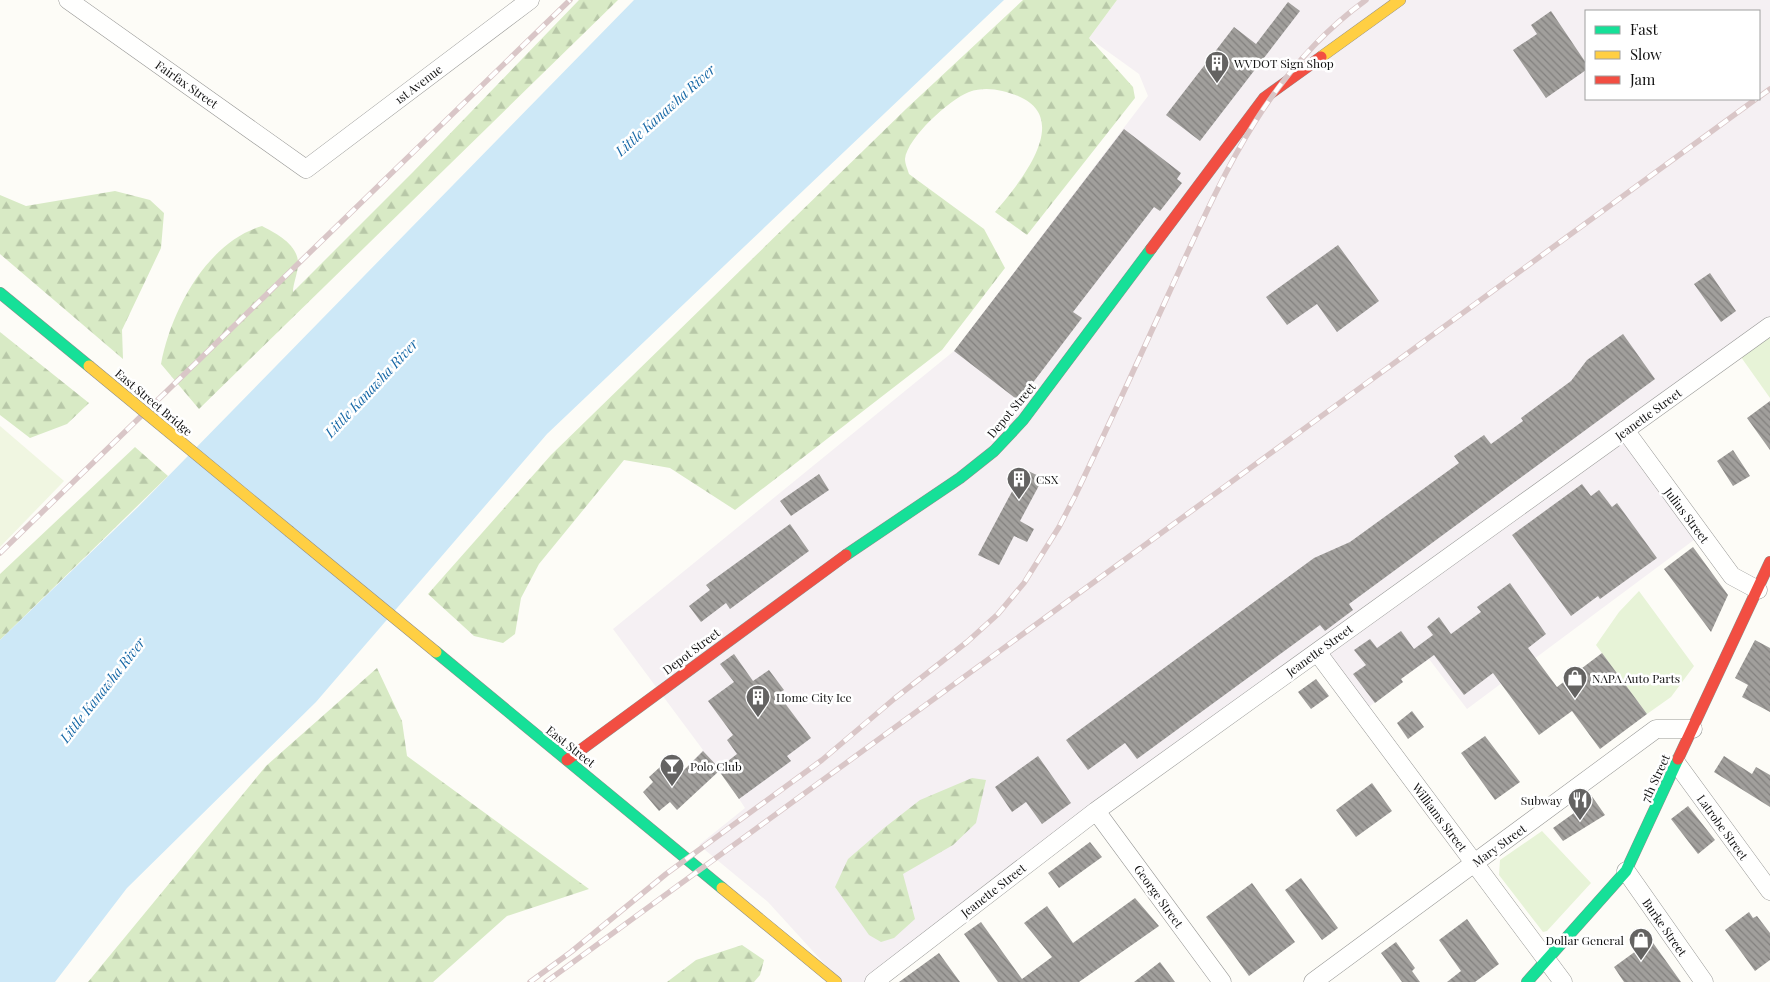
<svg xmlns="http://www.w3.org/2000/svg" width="1770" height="982" font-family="'Playfair Display',serif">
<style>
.industrial{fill:#f5f0f3;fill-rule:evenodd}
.grass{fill:#e7f3d7}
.forest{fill:url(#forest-firs)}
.pitch{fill:#f0f6e1}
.water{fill:#cde8f7}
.building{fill:url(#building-back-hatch)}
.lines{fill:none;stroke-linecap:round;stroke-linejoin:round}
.street-casing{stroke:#979795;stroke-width:19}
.fast-casing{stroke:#8e8d8b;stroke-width:12}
.slow-casing{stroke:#8e8d8b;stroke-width:12}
.jam-casing{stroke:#8e8d8b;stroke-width:12}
.street{stroke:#fffffe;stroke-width:18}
.fast{stroke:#16e098;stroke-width:11}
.slow{stroke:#ffcf43;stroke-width:11}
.jam{stroke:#f24e42;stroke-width:11}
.rail-casing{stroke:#d9c6c7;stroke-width:5.5}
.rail{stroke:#fff;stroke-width:4;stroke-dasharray:11;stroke-linecap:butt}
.slow-bridge-casing{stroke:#8e8d8b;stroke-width:12;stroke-linecap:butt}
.slow-bridge{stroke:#ffcf43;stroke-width:11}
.labels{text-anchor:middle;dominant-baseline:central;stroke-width:5;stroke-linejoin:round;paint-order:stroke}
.poi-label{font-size:12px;fill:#111;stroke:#fff;text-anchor:start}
.street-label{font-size:12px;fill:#111;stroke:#fff}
.water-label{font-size:14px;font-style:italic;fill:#1768a6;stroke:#fff}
</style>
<defs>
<pattern id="forest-firs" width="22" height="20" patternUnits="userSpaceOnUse" patternTransform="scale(1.25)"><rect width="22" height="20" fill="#d8eac5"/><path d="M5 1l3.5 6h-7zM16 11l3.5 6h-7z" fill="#b8c8a8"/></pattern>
<pattern id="building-back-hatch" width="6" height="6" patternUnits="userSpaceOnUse" patternTransform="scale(1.25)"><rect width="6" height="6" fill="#a19f9c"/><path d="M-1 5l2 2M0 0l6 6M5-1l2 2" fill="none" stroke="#82807e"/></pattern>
</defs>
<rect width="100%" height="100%" fill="#fdfcf7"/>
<path class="industrial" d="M1117,0H1770V326L1625,430L1702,534L1467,709L1429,659L1401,679L1403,682L1362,712L1318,652L874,982H841L768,902L699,845L745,808L720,770L698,791L682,772L703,750L613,629L954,351L1148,96L1139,74L1089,38ZM1586,11H1759V99H1586Z"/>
<path class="grass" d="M1770,326V398L1736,350Z
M1639,591L1694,666L1671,697L1647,714L1596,645L1619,612Z
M1542,831L1591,883L1547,931L1543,932L1499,875L1500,860Z"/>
<path class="forest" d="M579,0H618L199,409L161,364C171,311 206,243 262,226C275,233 296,243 298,261C299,271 293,283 293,292L413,172Z
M1023,0H1117L1089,38L1133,87L1135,98L1027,235L995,212C1018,185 1074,119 1018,96C1002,90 986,86 969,92C950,99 907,138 905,159C905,164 908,170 909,174L984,229L1005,268L942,350L735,510L670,468L624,460L539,564L521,598L515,634L503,643L474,636L428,594L551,455L906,109Z
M115,191L150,200L164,213L161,248L122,330L123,359L0,254V195L26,206Z
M0,332L89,403L67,424L30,438L0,415Z
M135,447L168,476L0,640V574Z
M377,668L402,721L407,756L589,889L507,916L433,982H88L266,766Z
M972,778L986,780L976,823L953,845L903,874L915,919L894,938L881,942L869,935L835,887L848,859L884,828L920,800Z
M742,945L764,960L760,975L754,982H667L696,960Z"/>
<path class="pitch" d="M0,426L64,481L0,547Z"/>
<path class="water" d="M634,0H1004L547,434L316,702L127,888L55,982H0V640L138,507Z"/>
<path class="building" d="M1288,2L1300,11L1200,141L1166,115L1234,27L1256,44Z
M1551,11L1586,63V70L1546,98L1513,50L1537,34L1531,25Z
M1124,129L1181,173L1177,179L1182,183L1160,211L1154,207L1073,312L1082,318L1019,401L954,351Z
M1338,245L1379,301L1337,332L1317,304L1287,325L1266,297Z
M1710,273L1736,311L1721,322L1694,284Z
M1623,334L1655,379L1349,604L1353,610L1325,631L1320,625L1137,759L1125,743L1088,770L1066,740L1314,558L1350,542L1459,463L1454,456L1484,435L1491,444L1523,421L1521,418L1571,381L1587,360Z
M1770,401V450L1747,418Z
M1733,450L1750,476L1733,486L1717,461Z
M1024,469L1043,478L1020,521L1034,529L1027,542L1014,536L999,565L978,555Z
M819,474L829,490L791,516L780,501Z
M1582,484L1591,496L1599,490L1612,507L1617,503L1657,558L1600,599L1598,596L1571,616L1512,535Z
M790,524L809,551L730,609L726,603L701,622L689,606L710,590L706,585Z
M1693,547L1728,595L1711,632L1664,569Z
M1510,583L1546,634L1528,648L1557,687L1602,653L1647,714L1600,749L1572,711L1539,735L1493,673L1464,695L1434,655L1401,679L1403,682L1375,703L1353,674L1366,665L1354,650L1370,639L1377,648L1401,631L1414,649L1433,635L1427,627L1439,617L1451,634L1481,612L1477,607Z
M1755,640L1770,648V712L1742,697L1748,685L1735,678Z
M734,654L753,681L769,670L784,690L778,694L811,738L787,756L791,761L739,799L719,771L677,810L670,802L659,811L643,792L653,782L649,777L670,758L682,772L703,751L719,768L737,754L727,740L733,735L708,701L734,682L720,664Z
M1316,679L1329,696L1311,709L1298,692Z
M1412,711L1424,727L1408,739L1397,723Z
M1485,736L1520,782L1495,800L1461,753Z
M1038,756L1071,803L1042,824L1026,802L1012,812L995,787Z
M1724,756L1752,774L1756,767L1770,775V807L1714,772Z
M1372,783L1392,811L1356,837L1336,810Z
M1591,795L1605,815L1563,841L1553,828L1574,813L1571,809Z
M1688,806L1715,840L1698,854L1671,819Z
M1090,842L1102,857L1059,888L1048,873Z
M1301,878L1338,928L1322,940L1285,890Z
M1252,883L1295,942L1249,976L1206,917Z
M1135,898L1159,926L1079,982H998L964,934L981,922L1022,979L1052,957L1024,923L1047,906L1073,943Z
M1749,912L1753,918L1757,916L1770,933V960L1755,971L1725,930Z
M1467,919L1499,964L1475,982H1447L1461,971L1439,940Z
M1651,940L1681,982H1624L1614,967Z
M1396,942L1415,968L1412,971L1420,982H1402L1381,953Z
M939,953L960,982H899Z
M1160,962L1175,982H1134Z"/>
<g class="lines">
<defs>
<path id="street" d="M68,0L306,169L530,0
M1625,430L1732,576L1758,590
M1317,652L1563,982
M1677,764L1770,891
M1096,811L1222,982
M1626,871L1704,982
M874,982L1096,811L1770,326
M1313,982L1656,729H1693"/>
<path id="fast" d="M0,293L89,366
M846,555L960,478L994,451L1023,420L1151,249
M436,652L722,888
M1527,982L1626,871L1678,759"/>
<path id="slow" d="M1321,57L1400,0
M290,532L436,652
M722,888L836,982"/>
<path id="jam" d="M1151,249L1264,98L1321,57
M1678,759L1770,562
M567,760L846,555"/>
</defs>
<use href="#street" class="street-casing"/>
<use href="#fast" class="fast-casing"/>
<use href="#slow" class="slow-casing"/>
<use href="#jam" class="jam-casing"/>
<use href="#street" class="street"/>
<use href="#fast" class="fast"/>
<use href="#slow" class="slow"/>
<use href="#jam" class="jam"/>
<defs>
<path id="rail" d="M1759,97L1770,89
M0,553L570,0
M530,982L571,952L666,874L822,760L894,699L967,642L998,614L1024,583L1059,527L1075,496C1107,429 1138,361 1169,293C1220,182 1264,74 1366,0
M546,982L1756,99"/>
</defs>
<use href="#rail" class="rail-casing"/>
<use href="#rail" class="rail"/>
<defs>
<path id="slow-bridge" d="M89,366L290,532"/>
</defs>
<use href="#slow-bridge" class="slow-bridge-casing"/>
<use href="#slow-bridge" class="slow-bridge"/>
</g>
<defs>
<symbol id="building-pin" viewBox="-11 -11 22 30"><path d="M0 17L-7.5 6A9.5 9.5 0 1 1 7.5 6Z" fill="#646362" stroke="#fff"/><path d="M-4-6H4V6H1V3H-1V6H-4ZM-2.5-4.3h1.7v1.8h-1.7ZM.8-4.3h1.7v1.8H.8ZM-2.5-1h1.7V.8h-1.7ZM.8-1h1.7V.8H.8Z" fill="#fff"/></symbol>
<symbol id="shop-pin" viewBox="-11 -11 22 30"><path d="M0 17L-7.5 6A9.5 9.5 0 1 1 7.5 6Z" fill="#646362" stroke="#fff"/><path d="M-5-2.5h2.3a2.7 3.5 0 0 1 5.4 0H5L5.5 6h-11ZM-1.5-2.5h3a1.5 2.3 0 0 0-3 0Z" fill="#fff"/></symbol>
<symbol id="bar-pin" viewBox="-11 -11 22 30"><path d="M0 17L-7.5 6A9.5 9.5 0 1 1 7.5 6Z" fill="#646362" stroke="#fff"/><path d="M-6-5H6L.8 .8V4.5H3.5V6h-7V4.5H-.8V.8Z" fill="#fff"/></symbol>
<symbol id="restaurant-pin" viewBox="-11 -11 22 30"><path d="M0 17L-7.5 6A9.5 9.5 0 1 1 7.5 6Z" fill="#646362" stroke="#fff"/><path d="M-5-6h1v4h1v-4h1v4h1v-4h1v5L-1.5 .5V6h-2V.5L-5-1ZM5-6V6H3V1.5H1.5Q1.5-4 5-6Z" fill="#fff"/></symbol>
</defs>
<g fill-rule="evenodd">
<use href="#building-pin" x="1203" y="49" width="28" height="38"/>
<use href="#building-pin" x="1005" y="465" width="28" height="38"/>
<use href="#shop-pin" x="1561" y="664" width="28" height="38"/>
<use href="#building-pin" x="744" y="683" width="28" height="38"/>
<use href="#bar-pin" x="658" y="752" width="28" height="38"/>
<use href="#restaurant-pin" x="1566" y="786" width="28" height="38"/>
<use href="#shop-pin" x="1627" y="926" width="28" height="38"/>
</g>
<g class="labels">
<g class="poi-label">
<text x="1234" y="63">WVDOT Sign Shop</text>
<text x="1036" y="479">CSX</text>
<text x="1592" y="678">NAPA Auto Parts</text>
<text x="776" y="697">Home City Ice</text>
<text x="690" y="766">Polo Club</text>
<text x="1562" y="800" text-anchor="end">Subway</text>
<text x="1624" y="940" text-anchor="end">Dollar General</text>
</g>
<g class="street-label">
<text transform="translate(187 84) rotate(35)">Fairfax Street</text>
<text transform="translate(418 84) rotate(-37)">1st Avenue</text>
<text transform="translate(154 402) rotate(40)">East Street Bridge</text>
<text transform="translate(1011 410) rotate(-50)">Depot Street</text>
<text transform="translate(1648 414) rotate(-36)">Jeanette Street</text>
<text transform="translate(1687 515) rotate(53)">Julius Street</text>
<text transform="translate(1319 650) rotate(-36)">Jeanette Street</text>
<text transform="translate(691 651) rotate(-37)">Depot Street</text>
<text transform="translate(571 746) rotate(38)">East Street</text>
<text transform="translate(1655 778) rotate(-65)">7th Street</text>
<text transform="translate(1440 817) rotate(53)">Williams Street</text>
<text transform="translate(1723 827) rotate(54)">Latrobe Street</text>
<text transform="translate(1499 845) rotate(-36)">Mary Street</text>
<text transform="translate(993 890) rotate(-38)">Jeanette Street</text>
<text transform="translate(1159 896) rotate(54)">George Street</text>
<text transform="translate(1665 927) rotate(55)">Burke Street</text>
</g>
<g class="water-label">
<text transform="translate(665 110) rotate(-42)">Little Kanawha River</text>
<text transform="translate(371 388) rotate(-47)">Little Kanawha River</text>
<text transform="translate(102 690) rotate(-52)">Little Kanawha River</text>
</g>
</g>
<rect x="1585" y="10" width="175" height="90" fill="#ffffff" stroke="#a0a0a0"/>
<rect x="1595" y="26" width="25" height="8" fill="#16e098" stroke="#a0a0a0"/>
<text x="1630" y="35" font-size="15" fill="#111111">Fast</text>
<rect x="1595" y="51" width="25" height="8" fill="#ffcf43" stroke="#a0a0a0"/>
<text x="1630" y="60" font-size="15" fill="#111111">Slow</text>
<rect x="1595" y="76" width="25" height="8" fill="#f24e42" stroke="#a0a0a0"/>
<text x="1630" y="85" font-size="15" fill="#111111">Jam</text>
</svg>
